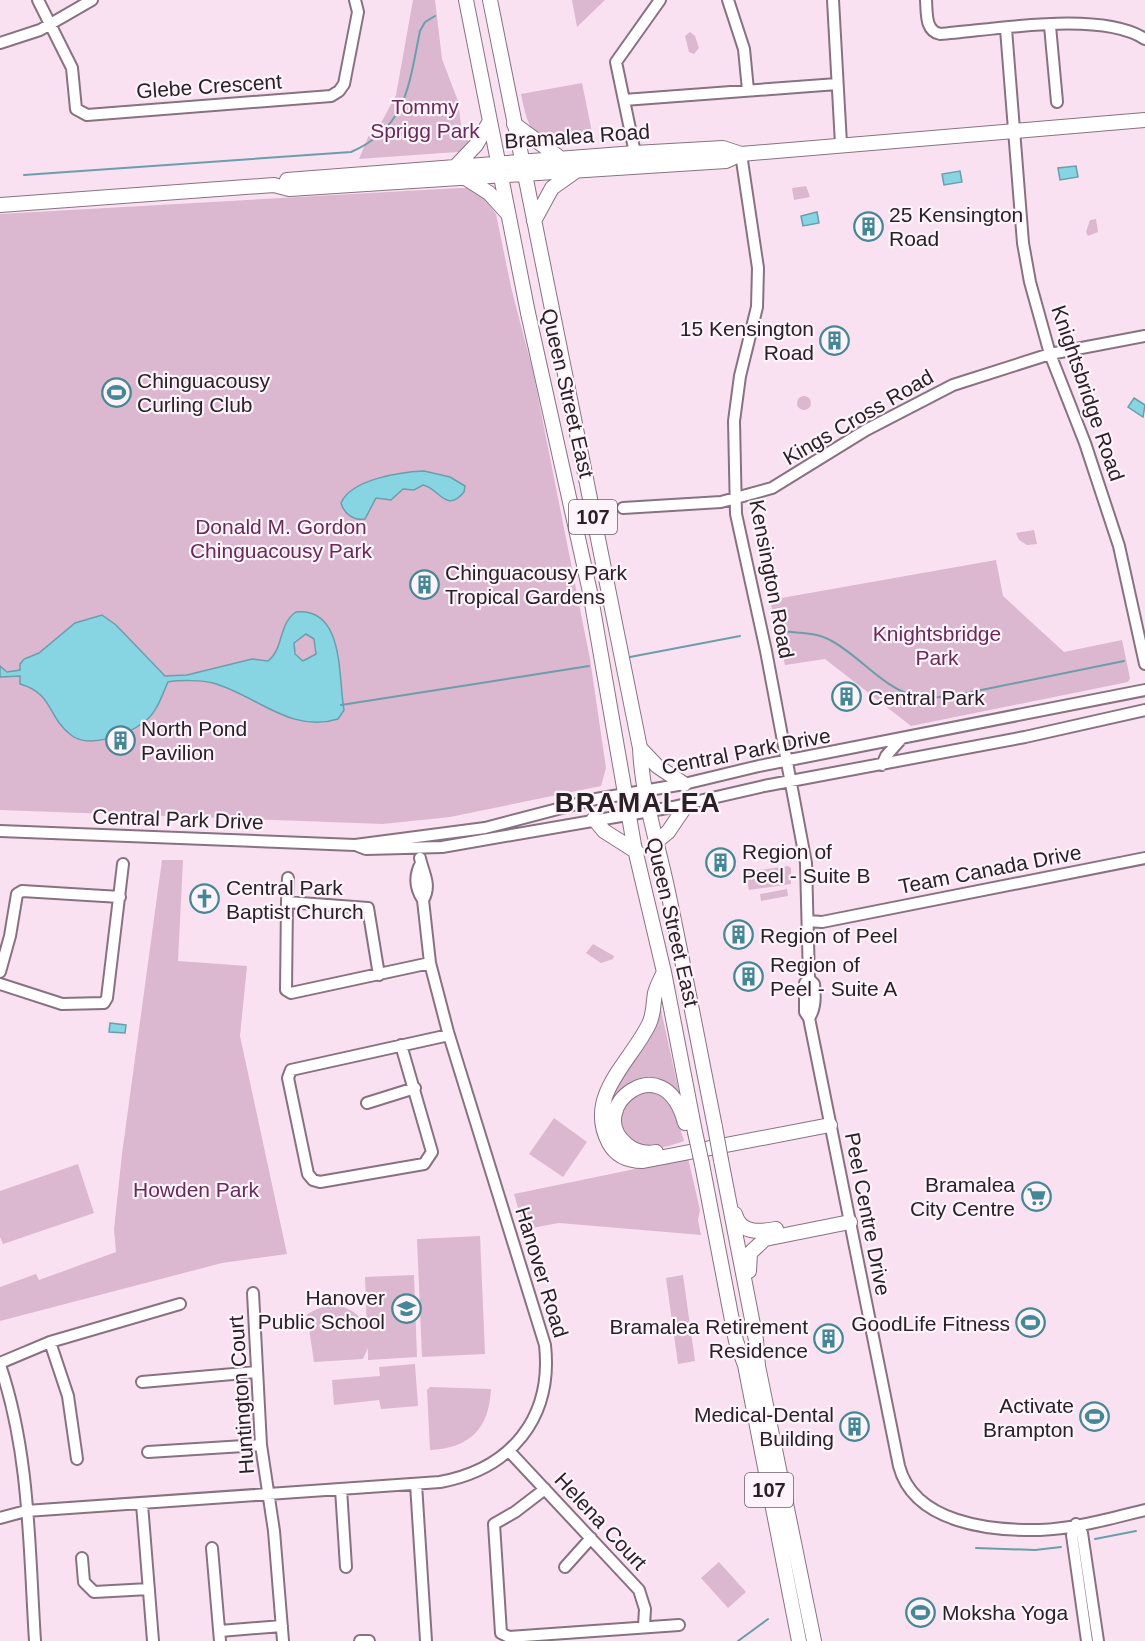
<svg xmlns="http://www.w3.org/2000/svg" width="1145" height="1641" font-family="Helvetica,sans-serif">
<style>
.green{fill:#dcb7d0}
.water{fill:#87d4e3;stroke:#6b9eab;stroke-width:1.5;fill-rule:evenodd}
.lines{fill:none;stroke-linecap:round;stroke-linejoin:round}
.stream{stroke:#6b9eab;stroke-width:2}
.minor-casing{stroke:#887281;stroke-width:14}
.major-casing{stroke:#887281;stroke-width:16}
.minor{stroke:#fff;stroke-width:10}
.major{stroke:#fff;stroke-width:14}
.major-bridge-casing{stroke:#887281;stroke-width:16;stroke-linecap:butt}
.major-bridge{stroke:#fff;stroke-width:14}
.labels{text-anchor:middle;dominant-baseline:central;stroke-width:4.5;stroke-linejoin:round;paint-order:stroke}
.shield{fill:#fdf3fa;stroke:#696066;stroke-width:1.5}
.shield-label{font-size:20px;font-weight:bold;fill:#2a2127}
.street-label{font-size:21px;fill:#2a2127;stroke:#fdf3fa}
.park-label{font-size:21px;fill:#6a2a59;stroke:#fdf3fa}
.poi-label{font-size:21px;fill:#2a2127;stroke:#fdf3fa;text-anchor:start}
.district-label{font-size:27px;font-weight:bold;letter-spacing:1.5px;fill:#2a2127;stroke:#fdf3fa}
</style>
<rect width="100%" height="100%" fill="#fae1f1"/>
<path class="green" d="M413,0H435L442,59L458,101L462,133L469,142L462,151L457,152L359,159L369,135L381,123L396,95Z
M572,0H605L577,27Z
M690,32L695,36L699,48L694,54L689,52L685,36Z
M582,83L594,142C544,146 531,148 521,94Z
M806,186L810,197L794,200L792,188Z
M459,188H471L483,197L496,214L511,287L533,372L590,659L606,768L601,786L450,817L383,824L0,810V214Z
M1096,219L1098,232L1088,236L1086,232L1090,220Z
M797 403a7 7 0 1 1 14 0a7 7 0 1 1-14 0Z
M1034,530L1037,544L1027,545L1019,540L1016,533Z
M996,560L1003,596L1064,652L1122,640L1130,678L1128,682L911,726L825,659L785,665L770,600Z
M162,860H183L178,961L247,966L240,1036L287,1254L222,1263L0,1321V1287L36,1274L39,1280L116,1252L114,1229L122,1154Z
M788,866L791,868V884L749,890L745,872Z
M787,889L788,896L761,901L760,894Z
M593,944L614,956L613,959L601,963L586,953Z
M660,1005L680,1097L667,1083L642,1078L623,1088L612,1103L608,1126L609,1094Z
M658,1090L671,1100L684,1141C658,1150 641,1154 621,1133V1105L629,1094Z
M554,1118L587,1142L563,1177L529,1154Z
M688,1158L700,1210L698,1220L701,1235L559,1223L537,1227L525,1232L514,1194Z
M78,1164L94,1213L3,1244L0,1237V1191Z
M480,1236L485,1354L422,1357L417,1239Z
M414,1275L417,1357L368,1360V1348L363,1359L314,1362L307,1315C329,1299 357,1304 367,1330L365,1277Z
M683,1275L695,1361L678,1364L666,1278Z
M415,1364L418,1406L381,1409L379,1400L334,1405L332,1380L380,1376L379,1367Z
M430,1387L491,1389C489,1429 470,1448 430,1450L427,1390Z
M719,1562L746,1592L728,1608L701,1578Z"/>
<path class="water" d="M1076,166L1078,177L1060,180L1058,168Z
M960,171L962,182L944,185L942,174Z
M817,212L819,223L803,226L801,216Z
M1134,398L1145,405L1143,417L1128,407Z
M424,471L450,477L465,486L464,492C446,514 439,488 423,485L414,490L403,489L391,500L376,498L365,519C354,521 344,514 341,503C351,479 401,472 424,471Z
M296,612C345,607 338,678 344,710L338,719C291,734 256,695 213,683C203,680 179,680 168,682C162,695 157,713 144,722C128,735 88,749 71,735C48,718 53,693 20,684V676L0,677V666L7,672L20,670V664L24,659L39,653L75,623L102,615L116,625L165,676L187,675L252,659L268,661C284,649 278,624 296,612ZM306,634L314,639L316,654L303,661L295,654L294,643Z
M110,1023L126,1025L125,1033L109,1032Z"/>
<g class="lines">
<path class="stream" d="M24,175L351,152C407,128 409,84 420,31L425,22L435,16
M781,631C797,633 816,632 830,640C859,655 883,688 915,696C927,699 940,697 952,696L1124,661
M630,657L740,636
M341,705L589,666
M1095,1539L1136,1531
M976,1548L1035,1550L1061,1547
M738,1641L768,1619"/>
<defs>
<path id="minor" d="M38,0L72,68L76,109L87,115L331,96L339,91L344,84L358,12L355,0
M728,0L744,49L748,90
M833,0L841,144
M926,0C927,13 925,31 940,34C994,30 1100,10 1145,39
M1050,26L1057,102
M1006,29L1023,243L1030,282L1050,354L1085,443L1119,546L1145,664
M0,43L40,30L92,0
M624,100L837,84
M635,153L616,62L660,0
M741,154L758,268L757,307L740,376L734,421L736,514L766,651L806,863L809,979L814,984C815,995 816,1008 809,1018
M623,508L721,502L772,488L866,430L953,385L1050,354L1145,336
M882,765L886,756L901,739
M0,831L355,845L485,828L596,799L684,784L759,766L1145,690
M358,846L366,849L442,847L673,807L764,786L1025,737L1145,710
M420,858C423,873 432,885 423,900
M287,902L288,878
M808,921L822,922L1145,858
M0,972L10,936L17,894L22,891L120,897
M379,975L368,908L287,902L286,990L291,993L430,963
M809,979L805,983V1012L809,1018L899,1466C914,1523 990,1531 1040,1530C1074,1529 1112,1518 1145,1510
M0,984L62,1004L104,1003L107,998L123,864
M401,1045L432,1152L424,1164L320,1182L313,1180L308,1174L288,1078L291,1070L449,1035
M367,1103L415,1088
M253,1293L261,1445L274,1531L283,1641
M50,1342L68,1396L77,1459
M0,1363L50,1342L180,1304
M0,1365C30,1453 29,1548 35,1641
M142,1382L257,1372
M509,1451L639,1590L645,1609L644,1626
M148,1452L261,1445
M416,1484L426,1641
M341,1489L346,1567
M545,1489L515,1512L494,1524L501,1633L509,1637L679,1625
M142,1504L153,1641
M0,1518L26,1511L440,1482C511,1469 553,1418 545,1345L448,1032L430,963L423,900C415,888 414,876 421,863
M1076,1524L1082,1533L1098,1641
M1076,1524L1072,1535L1087,1641
M212,1548L220,1641
M82,1558L84,1582L94,1592L149,1589
M565,1567L591,1538
M220,1631L282,1626
M360,1641H369"/>
<path id="major" d="M466,0L528,313L590,592L634,845L664,972L695,1132
M490,0L640,748C642,795 657,841 667,887C684,967 699,1047 715,1127
M514,124L560,158
M456,166L476,145L490,121
M467,179L489,193L508,214
M287,180L635,153L723,148L741,154
M0,205L274,185L289,189L726,161L741,154L1145,120
M534,221L552,188L576,171
M640,748L657,766L684,784
M594,819L604,831L637,852
M657,841L668,832L687,804
M664,972C661,978 657,986 655,993C653,1004 654,1014 649,1024C631,1062 584,1096 609,1143C616,1156 628,1161 643,1161L830,1125
M656,1152C645,1154 634,1151 626,1144C584,1109 664,1043 685,1123
M721,1160L756,1340L758,1366L814,1641
M702,1164L736,1341L745,1365L799,1641
M735,1214C740,1234 760,1232 776,1229
M749,1271L750,1253L765,1239L850,1222"/>
</defs>
<use href="#minor" class="minor-casing"/>
<use href="#major" class="major-casing"/>
<use href="#minor" class="minor"/>
<use href="#major" class="major"/>
<defs>
<path id="major-bridge" d="M715,1127L721,1160
M695,1132L702,1164"/>
</defs>
<use href="#major-bridge" class="major-bridge-casing"/>
<use href="#major-bridge" class="major-bridge"/>
</g>
<defs>
<symbol id="building-ring" viewBox="-11 -11 22 22"><circle r="9.5" fill="#fdf3fa" stroke="#438894" stroke-width="1.5"/><path d="M-4-6H4V6H1V3H-1V6H-4ZM-2.5-4.3h1.7v1.8h-1.7ZM.8-4.3h1.7v1.8H.8ZM-2.5-1h1.7V.8h-1.7ZM.8-1h1.7V.8H.8Z" fill="#438894"/></symbol>
<symbol id="stadium-ring" viewBox="-11 -11 22 22"><circle r="9.5" fill="#fdf3fa" stroke="#438894" stroke-width="1.5"/><path d="M0-5a6.5 5 0 1 0 0 10a6.5 5 0 1 0 0-10ZM-3.5-1.8h7v3.6h-7Z" fill="#438894"/></symbol>
<symbol id="church-ring" viewBox="-11 -11 22 22"><circle r="9.5" fill="#fdf3fa" stroke="#438894" stroke-width="1.5"/><path d="M-1.2-6h2.4v3.5h3.3v2.4h-3.3V6h-2.4V-.1h-3.3v-2.4h3.3Z" fill="#438894"/></symbol>
<symbol id="supermarket-ring" viewBox="-11 -11 22 22"><circle r="9.5" fill="#fdf3fa" stroke="#438894" stroke-width="1.5"/><path d="M-6-5.5h2.5l.6 2H6L4.5 2H-2.5L-4.4-4H-6ZM-1.5 3.2a1.3 1.3 0 1 0 .1 0ZM3 3.2a1.3 1.3 0 1 0 .1 0Z" fill="#438894"/></symbol>
<symbol id="school-ring" viewBox="-11 -11 22 22"><circle r="9.5" fill="#fdf3fa" stroke="#438894" stroke-width="1.5"/><path d="M0-5L7-2L0 1L-7-2ZM-4 1L0 2.5L4 1V4Q0 6-4 4Z" fill="#438894"/></symbol>
</defs>
<g fill-rule="evenodd">
<use href="#building-ring" x="852" y="210" width="33" height="33"/>
<use href="#building-ring" x="818" y="324" width="33" height="33"/>
<use href="#stadium-ring" x="100" y="376" width="33" height="33"/>
<use href="#building-ring" x="408" y="568" width="33" height="33"/>
<use href="#building-ring" x="830" y="680" width="33" height="33"/>
<use href="#building-ring" x="104" y="724" width="33" height="33"/>
<use href="#building-ring" x="704" y="846" width="33" height="33"/>
<use href="#church-ring" x="188" y="882" width="33" height="33"/>
<use href="#building-ring" x="722" y="918" width="33" height="33"/>
<use href="#building-ring" x="732" y="960" width="33" height="33"/>
<use href="#supermarket-ring" x="1020" y="1180" width="33" height="33"/>
<use href="#school-ring" x="390" y="1292" width="33" height="33"/>
<use href="#stadium-ring" x="1014" y="1306" width="33" height="33"/>
<use href="#building-ring" x="812" y="1322" width="33" height="33"/>
<use href="#stadium-ring" x="1078" y="1400" width="33" height="33"/>
<use href="#building-ring" x="838" y="1410" width="33" height="33"/>
<use href="#stadium-ring" x="904" y="1596" width="33" height="33"/>
</g>
<g class="labels">
<g class="shield">
<rect x="569" y="500" width="48" height="34" rx="4.5"/>
<rect x="745" y="1473" width="48" height="34" rx="4.5"/>
</g>
<g class="shield-label">
<text x="593" y="517">107</text>
<text x="769" y="1490">107</text>
</g>
<g class="street-label">
<text transform="translate(209 86) rotate(-4)">Glebe Crescent</text>
<text transform="translate(577 136) rotate(-4)">Bramalea Road</text>
<text transform="translate(568 393) rotate(77)">Queen Street East</text>
<text transform="translate(1088 393) rotate(71)">Knightsbridge Road</text>
<text transform="translate(858 417) rotate(-30)">Kings Cross Road</text>
<text transform="translate(772 579) rotate(79)">Kensington Road</text>
<text transform="translate(746 751) rotate(-11)">Central Park Drive</text>
<text transform="translate(178 819) rotate(2)">Central Park Drive</text>
<text transform="translate(990 869) rotate(-11)">Team Canada Drive</text>
<text transform="translate(673 922) rotate(77)">Queen Street East</text>
<text transform="translate(868 1214) rotate(79)">Peel Centre Drive</text>
<text transform="translate(542 1272) rotate(73)">Hanover Road</text>
<text transform="translate(241 1395) rotate(-94)">Huntington Court</text>
<text transform="translate(601 1521) rotate(47)">Helena Court</text>
</g>
<g class="park-label">
<text x="425" y="106">Tommy<tspan x="425" dy="24">Sprigg Park</tspan></text>
<text x="281" y="526">Donald M. Gordon<tspan x="281" dy="24">Chinguacousy Park</tspan></text>
<text x="937" y="633">Knightsbridge<tspan x="937" dy="24">Park</tspan></text>
<text x="196" y="1189">Howden Park</text>
</g>
<g class="poi-label">
<text x="889" y="214">25 Kensington<tspan x="889" dy="24">Road</tspan></text>
<text x="814" y="328" text-anchor="end">15 Kensington<tspan x="814" dy="24">Road</tspan></text>
<text x="137" y="380">Chinguacousy<tspan x="137" dy="24">Curling Club</tspan></text>
<text x="445" y="572">Chinguacousy Park<tspan x="445" dy="24">Tropical Gardens</tspan></text>
<text x="868" y="697">Central Park</text>
<text x="141" y="728">North Pond<tspan x="141" dy="24">Pavilion</tspan></text>
<text x="742" y="851">Region of<tspan x="742" dy="24">Peel - Suite B</tspan></text>
<text x="226" y="887">Central Park<tspan x="226" dy="24">Baptist Church</tspan></text>
<text x="760" y="935">Region of Peel</text>
<text x="770" y="964">Region of<tspan x="770" dy="24">Peel - Suite A</tspan></text>
<text x="1015" y="1184" text-anchor="end">Bramalea<tspan x="1015" dy="24">City Centre</tspan></text>
<text x="385" y="1297" text-anchor="end">Hanover<tspan x="385" dy="24">Public School</tspan></text>
<text x="1010" y="1323" text-anchor="end">GoodLife Fitness</text>
<text x="808" y="1326" text-anchor="end">Bramalea Retirement<tspan x="808" dy="24">Residence</tspan></text>
<text x="1074" y="1405" text-anchor="end">Activate<tspan x="1074" dy="24">Brampton</tspan></text>
<text x="834" y="1414" text-anchor="end">Medical-Dental<tspan x="834" dy="24">Building</tspan></text>
<text x="942" y="1612">Moksha Yoga</text>
</g>
<g class="district-label">
<text x="638" y="803">BRAMALEA</text>
</g>
</g>
</svg>
